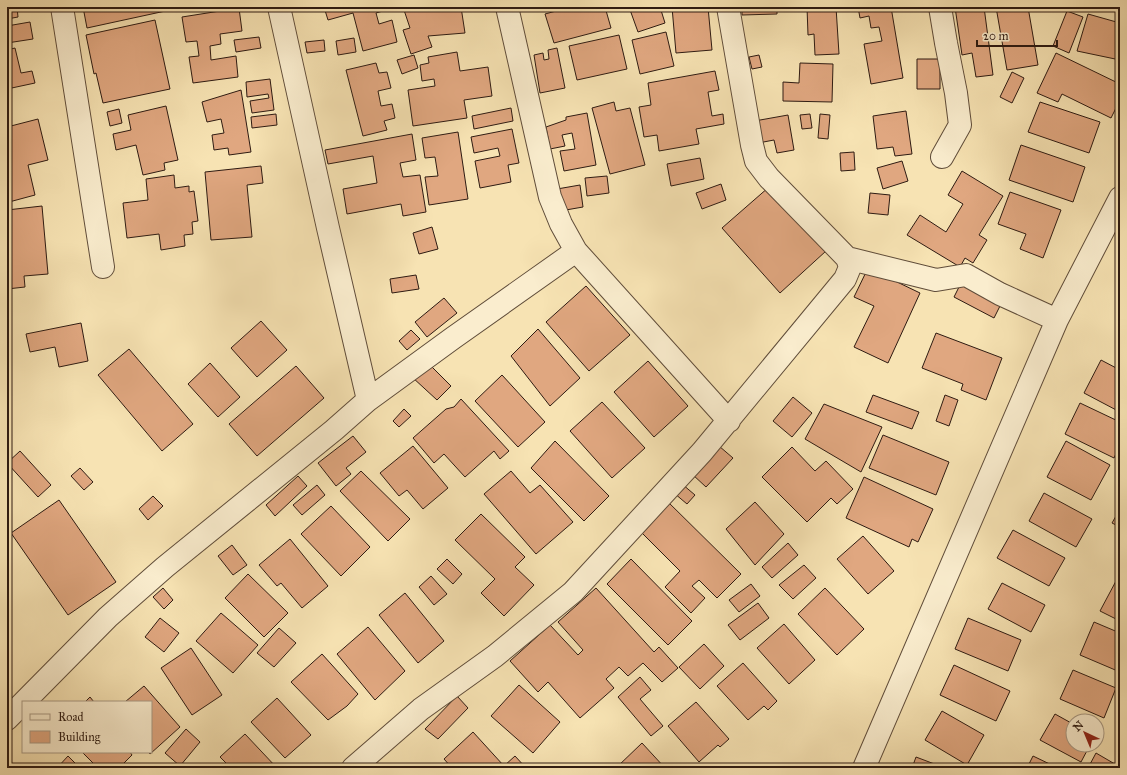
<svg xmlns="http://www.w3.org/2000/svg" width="1127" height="775" font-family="'IM FELL Great Primer',serif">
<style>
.building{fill:#e0a780;stroke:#2e1b12}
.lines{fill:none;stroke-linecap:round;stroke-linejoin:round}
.street-casing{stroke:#604d3a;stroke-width:24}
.street{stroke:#faedce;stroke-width:22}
</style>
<rect width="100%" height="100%" fill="#f7e3b3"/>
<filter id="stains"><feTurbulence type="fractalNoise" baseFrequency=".005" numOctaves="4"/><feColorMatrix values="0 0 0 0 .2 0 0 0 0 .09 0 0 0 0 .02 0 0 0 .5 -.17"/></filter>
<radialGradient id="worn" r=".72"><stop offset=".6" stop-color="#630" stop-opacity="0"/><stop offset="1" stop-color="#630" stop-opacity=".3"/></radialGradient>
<path class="building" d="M7,7H17L18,17L7,19Z
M83,7H170V10L87,28Z
M324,7H385L386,10L376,13L379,24L392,20L397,42L363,51L353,13L328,20Z
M403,7H461L465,33L428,36L432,47L411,54L403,30L410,28Z
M571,7H605L611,28L554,43L545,14Z
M629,7H660L665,23L638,32Z
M672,7H708L712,50L676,53Z
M742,7H777V14L742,15Z
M807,7H836L839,54L815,55L814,34L808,35Z
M858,7H891L903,78L871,84L864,44L882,41L879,27L871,28L869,16L860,18Z
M955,7H984L993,75L976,77L972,53L962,55Z
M996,7H1028L1038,65L1007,70Z
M239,8L242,31L220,34L221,44L210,46L211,60L236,56L238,77L193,83L189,57L199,56L197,41L186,42L182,17Z
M1067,11L1083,17L1069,53L1053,46Z
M1088,14L1120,23V60L1077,51Z
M155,20L170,89L103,103L96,73L94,74L86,35Z
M30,22L33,39L7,43V26Z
M666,32L674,66L640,74L632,40Z
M619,35L627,69L577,80L569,46Z
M259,37L261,48L236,52L234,40Z
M354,38L356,52L338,55L336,41Z
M324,40L325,51L307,53L305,42Z
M15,48L21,73L32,71L35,83L7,89V50Z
M557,48L565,88L540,93L534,55L543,53L544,60L549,59L548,50Z
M457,52L460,71L488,67L492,96L464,100L467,118L413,126L408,90L435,86L434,79L422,81L420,65L429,63L428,57Z
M1056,53L1120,84V100L1111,118L1062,94L1058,102L1037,93Z
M414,55L418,68L402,74L397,60Z
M759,55L762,67L752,69L749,57Z
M917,59H940V89H917Z
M376,63L379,73L387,72L391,88L378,91L381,106L392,104L395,118L384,121L387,130L363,136L346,70Z
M800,63L833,64L832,102L783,101V82L799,83Z
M715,71L719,90L708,92L712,116L723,114L724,124L696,129L699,144L659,151L657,135L644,137L639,107L651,105L648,83Z
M1012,72L1024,78L1012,103L1000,97Z
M270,79L274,110L252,113L250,101L269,98L268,94L247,97L246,82Z
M241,90L251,152L229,155L228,148L214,150L212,135L224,133L221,119L207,122L202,102Z
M7,100L11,117L7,118Z
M614,102L616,111L630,108L645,165L610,174L592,108Z
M1040,102L1100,122L1089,153L1028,132Z
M166,106L178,160L164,163L165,170L143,175L136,145L116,150L113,134L131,130L128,115Z
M511,108L513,121L474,129L472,116Z
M119,109L122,123L110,126L107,112Z
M906,111L912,154L895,156L893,147L877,149L873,116Z
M587,113L596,165L564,171L560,151L575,149L572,133L562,135L565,146L550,149L546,127L566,120V117Z
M276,114L277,125L252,128L251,117Z
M810,114L812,128L802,129L800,115Z
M820,114L830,115L828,139L818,138Z
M788,115L794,150L777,153L774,140L753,144L749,122Z
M38,119L48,160L28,165L35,195L9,202L7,194V127Z
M512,129L519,163L508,165L511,182L480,188L475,161L500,156L498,148L474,153L471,137Z
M458,132L468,199L429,205L425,177L438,176L435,157L425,158L422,138Z
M412,134L416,160L400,163L403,177L420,175L426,212L403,216L401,204L347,214L343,189L377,183L373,156L328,164L325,150Z
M1021,145L1085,167L1073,202L1009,180Z
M854,152L855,170L841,171L840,153Z
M700,158L704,179L671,186L667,164Z
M902,161L908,181L883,189L877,168Z
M261,166L263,183L247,185L252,237L211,240L205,172Z
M962,171L1003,196L979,235L987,240L973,263L965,258L960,267L907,235L920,215L946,232L963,204L948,195Z
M174,175L175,188L189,186V192L194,191L198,221L192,222L193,234L184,235L185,246L161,250L159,234L127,238L123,203L148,200L146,179Z
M607,176L609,193L587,196L585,178Z
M721,184L726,200L702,209L696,193Z
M580,185L583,207L560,211L557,189Z
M769,187L826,251L780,293L722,228Z
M1010,192L1061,210L1043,258L1020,249L1026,234L998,224Z
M870,193L890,195L888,215L868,213Z
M42,206L48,274L24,276L25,287L7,289V210Z
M432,227L438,249L419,254L413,233Z
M868,268L920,293L888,363L854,347L874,306L854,297Z
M416,275L419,289L392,293L390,279Z
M961,283L1001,304L994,318L954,297Z
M586,286L630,335L589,371L546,322Z
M444,298L457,313L427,337L415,322Z
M261,321L287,350L257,377L231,348Z
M81,323L88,361L59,367L55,347L30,352L26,334Z
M538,329L580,378L550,406L511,356Z
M411,330L420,339L407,350L399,341Z
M936,333L1002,358L986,400L961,390L963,384L922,368Z
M129,349L193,424L162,451L98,375Z
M1101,360L1120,370V412L1084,393Z
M648,361L688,406L654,437L614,392Z
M427,362L451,386L437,400L412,377Z
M210,363L240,397L218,417L188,384Z
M296,366L324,398L257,456L229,424Z
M502,375L545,422L518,447L475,401Z
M873,395L919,412L912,429L866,412Z
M945,395L958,400L949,426L936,421Z
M793,397L812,413L792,437L773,421Z
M461,399L509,451L500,459L494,451L465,477L444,454L434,463L413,438L446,409L454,407Z
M602,402L645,448L612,478L570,431Z
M1080,403L1120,422V445L1114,458L1065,434Z
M824,404L882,427L861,472L805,439Z
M404,409L411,416L399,427L393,421Z
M883,435L949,462L936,495L869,468Z
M353,436L366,452L346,468L351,474L336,486L318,463Z
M555,441L609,496L584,521L531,468Z
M1066,441L1110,465L1091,500L1047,477Z
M413,446L448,488L423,509L407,490L399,496L380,473Z
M719,446L733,458L706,487L692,474Z
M792,447L815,471L826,461L853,489L837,504L831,498L807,522L762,477Z
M20,451L51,485L38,497L7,463Z
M80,468L93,482L84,490L71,476Z
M361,471L410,519L388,541L340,491Z
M511,471L530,493L540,485L573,522L536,554L484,494Z
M298,476L307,486L275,516L266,505Z
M864,477L933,509L918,542L912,539L909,547L846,518Z
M682,484L695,495L687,504L674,493Z
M317,485L325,495L302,515L293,505Z
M1044,493L1092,519L1076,547L1029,521Z
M153,496L163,506L148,520L139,509Z
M663,497L741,574L717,598L699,580L692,586L705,598L691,613L665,587L680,571L635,526Z
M59,500L116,582L68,615L11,533Z
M755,502L784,534L755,565L726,529Z
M331,506L370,547L341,576L301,534Z
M1120,509V527L1112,523Z
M481,514L525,557L515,567L534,585L504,616L481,593L495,579L455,540Z
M1013,530L1065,558L1049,586L997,558Z
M863,536L894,571L868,594L837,559Z
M290,539L328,586L302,608L281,583L277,586L259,565Z
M788,543L798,555L772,578L762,567Z
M232,545L247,565L233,575L218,556Z
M447,559L462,574L453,584L437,569Z
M631,559L692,621L668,645L607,584Z
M804,565L816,578L793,599L779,585Z
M248,574L288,613L264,637L225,598Z
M431,576L447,594L434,605L419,587Z
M1116,581L1120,583V621L1100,611Z
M1002,583L1045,605L1031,632L988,609Z
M751,584L760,596L739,612L729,600Z
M163,588L173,600L164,609L153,597Z
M596,588L654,652L659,647L678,668L662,682L643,663L628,676L619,667L606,679L614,688L580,718L548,682L538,692L510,661L550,625L578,655L583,650L558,622Z
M825,588L864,629L837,655L798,614Z
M405,593L444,641L418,663L379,615Z
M758,603L769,618L740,640L728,625Z
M221,613L258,645L233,673L196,641Z
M160,618L179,633L164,652L145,637Z
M968,618L1021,640L1008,671L955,649Z
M1094,622L1120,633V672L1080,655Z
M784,624L815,660L789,684L757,648Z
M368,627L405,671L375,700L337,654Z
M279,628L296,643L274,667L257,653Z
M704,644L724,666L700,689L679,667Z
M191,648L222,695L192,715L161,668Z
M322,654L358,694L347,706L328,720L291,682Z
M743,663L777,701L768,710L764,706L748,720L717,686Z
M954,665L1010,691L996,721L940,695Z
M1073,670L1116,688L1104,718L1060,699Z
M640,677L651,690L640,699L663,726L651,736L618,697Z
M519,685L560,722L533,753L491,716Z
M144,686L180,727L150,754L148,752H151V702H125Z
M457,696L468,708L438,739L425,729Z
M90,697L94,702H85Z
M277,698L311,735L285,758L251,722Z
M696,702L729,739L720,747L718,745L699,762L668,726Z
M942,711L984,735L967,765L925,740Z
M1055,714L1073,724V745H1090L1081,762L1040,740Z
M186,729L200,742L180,766L165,753Z
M473,732L504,766L515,756L526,768H452L444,759Z
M245,734L277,768H231L220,757Z
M642,743L665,768H618L617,767Z
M82,752H130L132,755L119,768H98Z
M1096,753L1120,767V768H1088Z
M68,756L80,768H57Z
M1033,756L1058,768H1027Z
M916,757L945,768H912Z"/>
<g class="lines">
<defs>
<path id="street" d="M62,7L103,267
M279,7L328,228L368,400
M940,7L946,43L956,93L960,125L942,157
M576,251L729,421
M847,258L936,280L966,275L1000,294L1057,320
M24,702L108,617L165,567L334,430L368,400L453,338L576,251L561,224L550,197L507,7
M7,719L23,703
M353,768L421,709L495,656L573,592L702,452L845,279L850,267L847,258L769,178L756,161L752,145L728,7
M864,768L1057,320L1120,198"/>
</defs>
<use href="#street" class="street-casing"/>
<use href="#street" class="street"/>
</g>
<rect width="1127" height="775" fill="none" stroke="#f7e3b3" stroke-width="24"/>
<rect x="8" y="8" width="1111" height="759" fill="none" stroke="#2e1b12" stroke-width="2"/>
<rect x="12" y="12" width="1103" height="751" fill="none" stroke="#2e1b12"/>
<rect x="22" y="701" width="130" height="52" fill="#faedce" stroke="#a89983"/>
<rect x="30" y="714" width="20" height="6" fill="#faedce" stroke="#a89983"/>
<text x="58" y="721" font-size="12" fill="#2e1b12">Road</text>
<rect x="30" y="731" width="20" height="12" fill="#e0a780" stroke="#a89983"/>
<text x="58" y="741" font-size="12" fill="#2e1b12">Building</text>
<g transform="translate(1085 733) rotate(316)"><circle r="19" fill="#faedce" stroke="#a89983"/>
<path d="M0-3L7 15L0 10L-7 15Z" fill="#8f2418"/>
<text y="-6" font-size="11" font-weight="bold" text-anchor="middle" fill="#2e1b12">N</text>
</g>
<path d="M977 40v6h80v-6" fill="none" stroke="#2e1b12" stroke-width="2"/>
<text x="983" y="40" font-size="12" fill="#2e1b12" stroke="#faedce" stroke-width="3" paint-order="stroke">20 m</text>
<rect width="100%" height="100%" filter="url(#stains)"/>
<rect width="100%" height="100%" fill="url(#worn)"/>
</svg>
